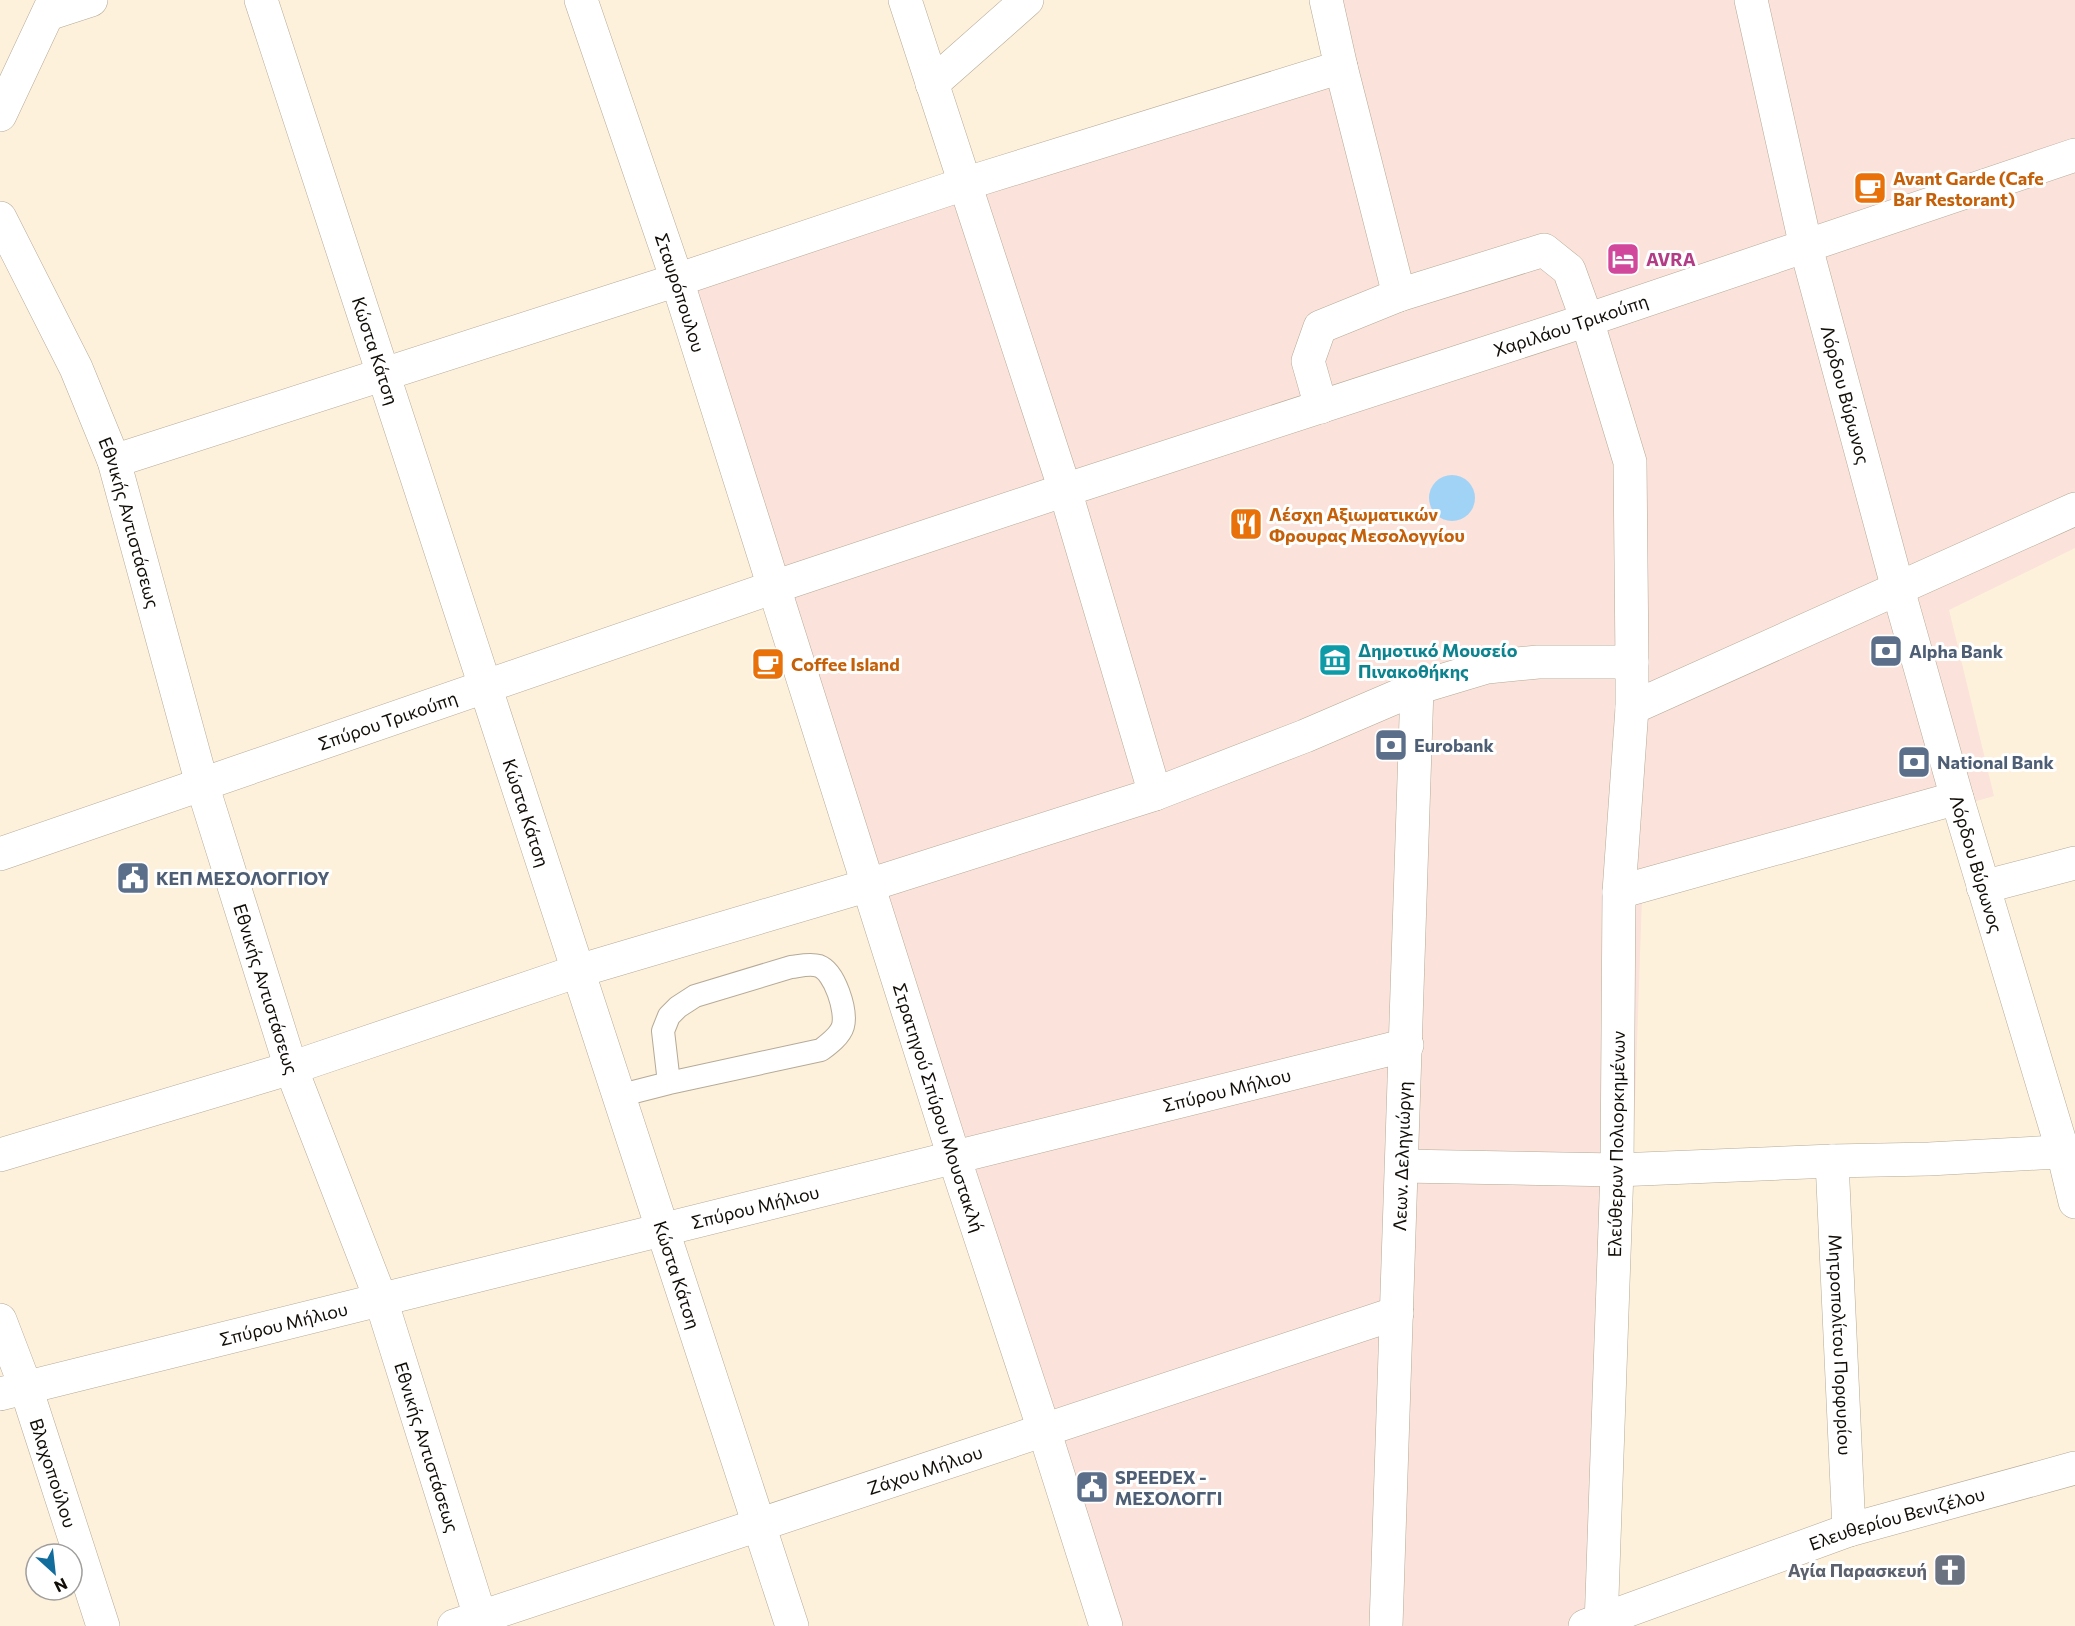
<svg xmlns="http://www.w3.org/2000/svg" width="2075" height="1626" font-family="Commissioner,sans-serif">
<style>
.commercial{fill:#fbe2da}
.water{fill:#a1d3f7}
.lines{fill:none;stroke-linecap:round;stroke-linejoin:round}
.service-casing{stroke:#b5aa96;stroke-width:24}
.pedestrian-casing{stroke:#b5aa96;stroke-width:34}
.minor-casing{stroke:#b5aa96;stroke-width:34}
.tertiary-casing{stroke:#b5aa96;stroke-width:34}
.secondary-casing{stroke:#b5aa96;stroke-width:34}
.service{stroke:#fff;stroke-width:22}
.pedestrian{stroke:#fff;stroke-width:33}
.minor{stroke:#fff;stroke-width:33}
.tertiary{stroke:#fff;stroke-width:33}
.secondary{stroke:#fff;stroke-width:33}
.labels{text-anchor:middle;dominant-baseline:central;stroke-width:6;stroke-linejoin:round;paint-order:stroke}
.food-label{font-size:18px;font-weight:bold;fill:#c56008;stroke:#fff;text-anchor:start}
.hotel-label{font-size:18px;font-weight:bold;fill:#b23c85;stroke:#fff;text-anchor:start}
.street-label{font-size:18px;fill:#110d07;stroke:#fff}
.culture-label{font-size:18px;font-weight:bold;fill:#0d838f;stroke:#fff;text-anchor:start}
.service-label{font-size:18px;font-weight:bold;fill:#4e5e75;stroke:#fff;text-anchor:start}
.worship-label{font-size:18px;font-weight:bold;fill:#5b616d;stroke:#fff;text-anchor:end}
</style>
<rect width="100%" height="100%" fill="#fdf1dc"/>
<path class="commercial" d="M1315,0H2075V548L1949,610L1994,796L1642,897L1617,1626H1092L662,270L1324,56Z"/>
<path class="water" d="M1429 498a23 23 0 1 1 46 0a23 23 0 1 1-46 0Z"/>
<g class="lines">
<defs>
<path id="service" d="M618,1096L669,1083L821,1050C829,1044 840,1036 843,1026C847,1011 835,972 819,966C810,963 800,966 791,967L695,996L678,1007L669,1016L663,1031L669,1083"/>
<g id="pedestrian">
<path id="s1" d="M1751,0L1806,247L1898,589"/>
<path d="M1341,67L1399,295"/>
<path d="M1321,407L1308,361L1320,327L1399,295L1544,250L1569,270L1587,320L1630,462L1632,662"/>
<path id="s2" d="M1065,490L1587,320L2075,155"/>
</g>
<g id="minor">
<path id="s3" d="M261,0L792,1626"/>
<path d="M905,0L1065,490L1155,794"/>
<path d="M48,14L91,0"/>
<path d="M932,84L1027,0"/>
<path id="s4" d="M0,218L76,368L114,461L202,784L291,1068L381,1300L483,1626"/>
<path d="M114,461L677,280L964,184L1341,67L1326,0"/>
<path id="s5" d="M1898,589L1957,798L2063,1152L2075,1202"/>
<path d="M1632,708L2075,509"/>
<path id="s6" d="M0,854L774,587L1065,490"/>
<path d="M1983,887L2075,863"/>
<path d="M1619,892L1957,798"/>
<path d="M0,1155L291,1068L578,971L869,885"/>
<path id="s7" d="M1832,1161L1849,1530"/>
<path d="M1402,1166L1617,1170L1832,1161L1929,1159L2075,1151"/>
<path id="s8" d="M0,1320L26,1388L103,1626"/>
<path id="s9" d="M0,1394L1407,1045"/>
<path id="s10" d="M454,1626L1397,1313"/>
<path id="s11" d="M1386,1626L1417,688"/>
</g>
<g id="tertiary">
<path d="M0,115L54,0"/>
<path d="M869,885L1155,794L1305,736L1417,688L1487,667L1538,662H1632V708L1619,892L1617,1170L1601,1626"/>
<path id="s12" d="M1585,1626L1849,1530L2075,1468"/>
</g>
<g id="secondary">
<path id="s13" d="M581,0L677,280L954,1157L1044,1430L1106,1626"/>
</g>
</defs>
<use href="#service" class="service-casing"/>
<use href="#pedestrian" class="pedestrian-casing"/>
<use href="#minor" class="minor-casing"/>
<use href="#tertiary" class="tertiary-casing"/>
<use href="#secondary" class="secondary-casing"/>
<use href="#service" class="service"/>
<use href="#pedestrian" class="pedestrian"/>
<use href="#minor" class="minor"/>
<use href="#tertiary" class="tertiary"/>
<use href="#secondary" class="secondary"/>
</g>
<defs>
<symbol id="cafe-square" viewBox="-11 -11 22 22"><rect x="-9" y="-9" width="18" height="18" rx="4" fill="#e8710a" stroke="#fff"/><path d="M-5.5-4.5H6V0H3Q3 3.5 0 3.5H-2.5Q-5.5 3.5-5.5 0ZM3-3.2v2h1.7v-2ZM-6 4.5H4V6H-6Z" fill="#fff"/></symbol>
<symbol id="hotel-square" viewBox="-11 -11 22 22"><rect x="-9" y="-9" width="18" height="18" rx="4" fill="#d1479c" stroke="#fff"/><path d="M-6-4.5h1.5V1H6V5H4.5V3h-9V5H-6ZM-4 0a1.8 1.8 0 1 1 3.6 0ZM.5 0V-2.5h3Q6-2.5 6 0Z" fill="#fff"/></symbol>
<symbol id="restaurant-square" viewBox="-11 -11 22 22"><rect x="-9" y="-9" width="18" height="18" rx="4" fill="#e8710a" stroke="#fff"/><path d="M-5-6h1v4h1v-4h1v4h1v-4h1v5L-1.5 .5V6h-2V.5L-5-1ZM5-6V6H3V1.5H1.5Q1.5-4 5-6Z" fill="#fff"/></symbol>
<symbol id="bank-square" viewBox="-11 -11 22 22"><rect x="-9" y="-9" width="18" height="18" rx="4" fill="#5c6f8a" stroke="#fff"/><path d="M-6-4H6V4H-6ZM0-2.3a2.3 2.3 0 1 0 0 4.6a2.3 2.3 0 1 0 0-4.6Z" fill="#fff"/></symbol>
<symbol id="museum-square" viewBox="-11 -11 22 22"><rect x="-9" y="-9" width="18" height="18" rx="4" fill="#0f9aa8" stroke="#fff"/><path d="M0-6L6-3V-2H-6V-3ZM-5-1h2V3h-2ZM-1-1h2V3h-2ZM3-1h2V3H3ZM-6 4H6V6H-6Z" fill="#fff"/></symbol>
<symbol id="civic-square" viewBox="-11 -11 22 22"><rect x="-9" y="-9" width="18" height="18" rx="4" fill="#5c6f8a" stroke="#fff"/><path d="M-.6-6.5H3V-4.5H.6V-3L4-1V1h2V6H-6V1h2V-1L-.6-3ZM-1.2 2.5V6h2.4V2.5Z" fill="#fff"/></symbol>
<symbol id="church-square" viewBox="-11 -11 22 22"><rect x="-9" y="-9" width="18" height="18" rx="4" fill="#6b7280" stroke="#fff"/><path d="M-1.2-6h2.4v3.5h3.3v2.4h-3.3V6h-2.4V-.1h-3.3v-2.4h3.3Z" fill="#fff"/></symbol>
</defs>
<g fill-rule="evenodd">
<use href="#cafe-square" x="1851" y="169" width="38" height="38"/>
<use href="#hotel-square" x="1604" y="240" width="38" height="38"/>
<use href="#restaurant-square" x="1227" y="505" width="38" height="38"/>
<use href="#bank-square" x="1867" y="632" width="38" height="38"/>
<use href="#museum-square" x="1316" y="641" width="38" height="38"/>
<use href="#cafe-square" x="749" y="645" width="38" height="38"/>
<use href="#bank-square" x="1372" y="726" width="38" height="38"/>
<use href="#bank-square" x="1895" y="743" width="38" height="38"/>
<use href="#civic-square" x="114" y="859" width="38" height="38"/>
<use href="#civic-square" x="1073" y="1468" width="38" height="38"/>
<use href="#church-square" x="1931" y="1551" width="38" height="38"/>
</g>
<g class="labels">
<g class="food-label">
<text x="1893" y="178">Avant Garde (Cafe<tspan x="1893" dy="21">Bar Restorant)</tspan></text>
<text x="1269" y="514">Λέσχη Αξιωματικών<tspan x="1269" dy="21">Φρουρας Μεσολογγίου</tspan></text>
<text x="791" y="664">Coffee Island</text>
</g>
<g class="hotel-label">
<text x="1646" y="259">AVRA</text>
</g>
<g class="street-label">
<text stroke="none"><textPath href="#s13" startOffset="309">Σταυρόπουλου</textPath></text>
<text stroke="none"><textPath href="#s2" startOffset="532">Χαριλάου Τρικούπη</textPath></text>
<text stroke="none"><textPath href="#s3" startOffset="369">Κώστα Κάτση</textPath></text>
<text stroke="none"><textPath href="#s1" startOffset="406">Λόρδου Βύρωνος</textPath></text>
<text stroke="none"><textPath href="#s4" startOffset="332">Εθνικής Αντιστάσεως</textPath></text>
<text stroke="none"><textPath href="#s6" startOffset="410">Σπύρου Τρικούπη</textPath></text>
<text stroke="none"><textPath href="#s3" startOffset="855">Κώστα Κάτση</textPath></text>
<text stroke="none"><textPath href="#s5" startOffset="286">Λόρδου Βύρωνος</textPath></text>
<text stroke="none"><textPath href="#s4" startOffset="818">Εθνικής Αντιστάσεως</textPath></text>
<text stroke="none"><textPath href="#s9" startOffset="1264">Σπύρου Μήλιου</textPath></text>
<text stroke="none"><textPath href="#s13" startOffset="1164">Στρατηγού Σπύρου Μουστακλή</textPath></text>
<text transform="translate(1616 1144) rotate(-89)">Ελεύθερων Πολιορκημένων</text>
<text stroke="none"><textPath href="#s11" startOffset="470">Λεων. Δεληγιώργη</textPath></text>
<text stroke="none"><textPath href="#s9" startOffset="778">Σπύρου Μήλιου</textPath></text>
<text stroke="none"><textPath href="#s3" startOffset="1341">Κώστα Κάτση</textPath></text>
<text stroke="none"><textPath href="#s9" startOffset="292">Σπύρου Μήλιου</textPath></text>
<text stroke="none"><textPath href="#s7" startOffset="184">Μητροπολίτου Πορφυρίου</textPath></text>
<text stroke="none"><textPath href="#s4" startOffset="1304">Εθνικής Αντιστάσεως</textPath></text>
<text stroke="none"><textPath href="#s10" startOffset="496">Ζάχου Μήλιου</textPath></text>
<text stroke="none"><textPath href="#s8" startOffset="162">Βλαχοπούλου</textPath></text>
<text stroke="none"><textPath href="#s12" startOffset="330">Ελευθερίου Βενιζέλου</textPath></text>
</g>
<g class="culture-label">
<text x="1358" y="650">Δημοτικό Μουσείο<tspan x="1358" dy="21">Πινακοθήκης</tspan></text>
</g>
<g class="service-label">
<text x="1909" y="651">Alpha Bank</text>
<text x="1414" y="745">Eurobank</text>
<text x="1937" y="762">National Bank</text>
<text x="156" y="878">ΚΕΠ ΜΕΣΟΛΟΓΓΙΟΥ</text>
<text x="1115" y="1477">SPEEDEX -<tspan x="1115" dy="21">ΜΕΣΟΛΟΓΓΙ</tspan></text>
</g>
<g class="worship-label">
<text x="1927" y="1570">Αγία Παρασκευή</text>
</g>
</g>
<g transform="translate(54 1572) rotate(153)"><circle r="28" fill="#ffffff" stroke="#a09e9c" stroke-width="1.5"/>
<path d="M0-4.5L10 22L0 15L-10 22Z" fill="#126d9c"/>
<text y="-9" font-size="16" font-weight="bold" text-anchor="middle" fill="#110d07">N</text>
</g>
</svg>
